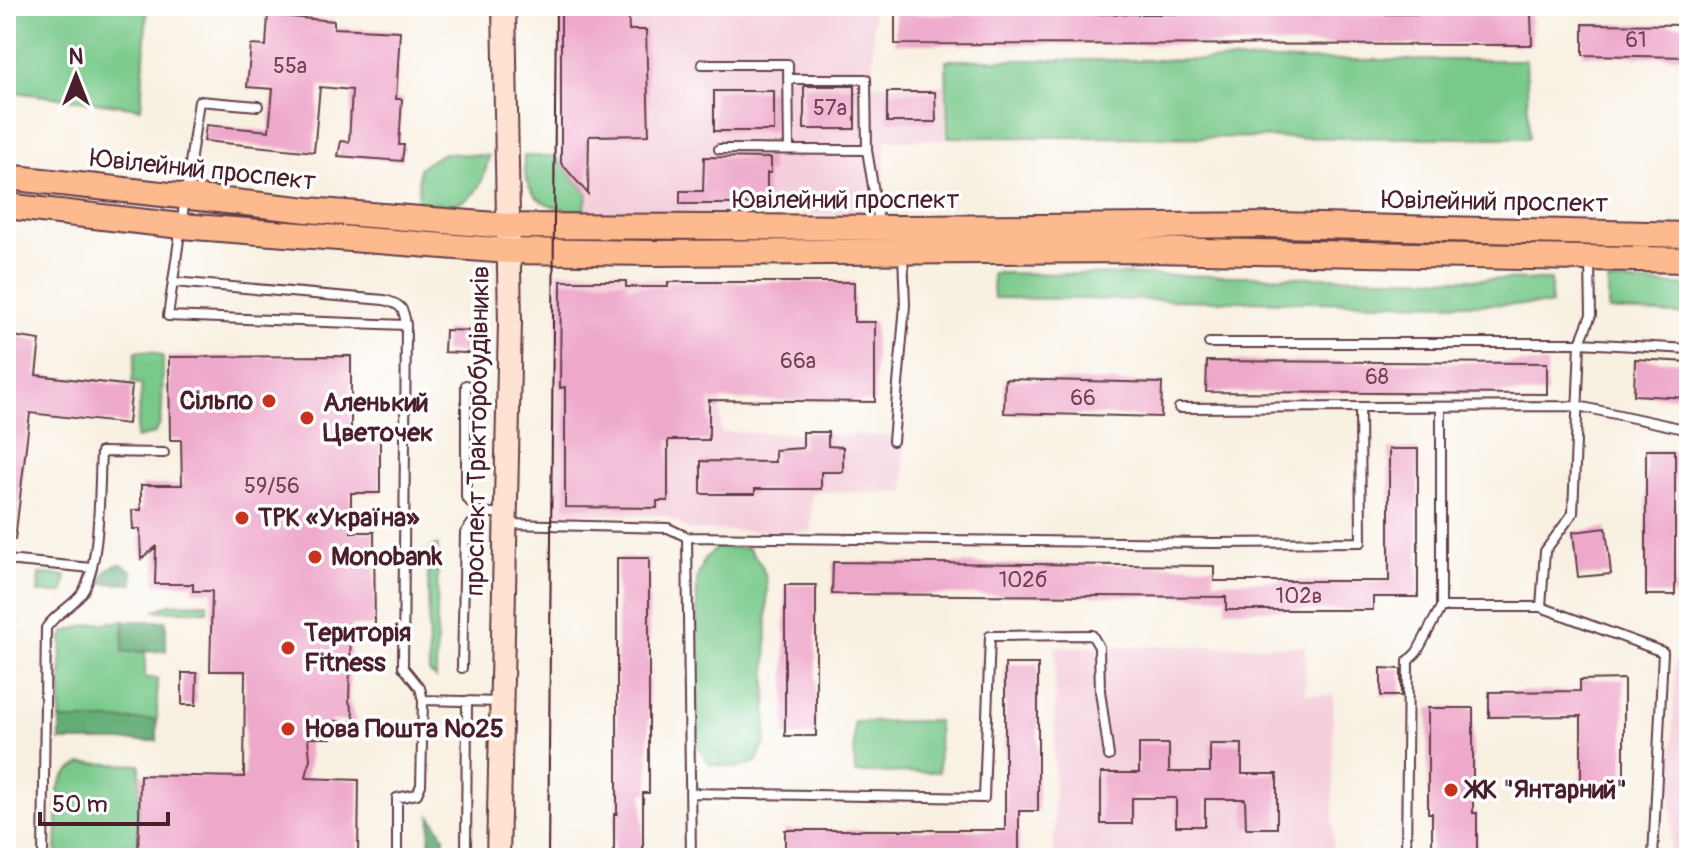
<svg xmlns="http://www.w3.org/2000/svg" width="1695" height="864" font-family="Pangolin,sans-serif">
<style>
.built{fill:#f4cfdc}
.green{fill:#78c98a;stroke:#61745a;stroke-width:2}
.forest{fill:#62ad76;stroke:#566650;stroke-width:2}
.building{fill:#eea8ca}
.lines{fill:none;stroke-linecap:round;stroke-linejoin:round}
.service-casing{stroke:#643e46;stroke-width:12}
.secondary-casing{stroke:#643e46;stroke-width:26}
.primary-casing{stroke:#643e46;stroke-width:28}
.service{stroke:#fff;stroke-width:8}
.secondary{stroke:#fee3d2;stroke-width:22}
.primary{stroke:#fcba8e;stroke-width:24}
.tram{stroke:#4a1f2b;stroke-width:2}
.poi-dot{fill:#c8321e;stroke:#fff;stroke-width:3}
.labels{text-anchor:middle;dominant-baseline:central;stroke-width:7;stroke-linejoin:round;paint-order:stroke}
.number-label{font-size:22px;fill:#734153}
.street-label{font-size:26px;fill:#4a1f2b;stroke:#fff}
.poi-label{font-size:26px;font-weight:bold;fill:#4a1f2b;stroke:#fff;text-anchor:start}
</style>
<rect width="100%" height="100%" fill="#fff"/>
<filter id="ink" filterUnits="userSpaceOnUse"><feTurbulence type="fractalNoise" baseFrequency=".0125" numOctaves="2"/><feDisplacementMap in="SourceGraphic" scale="16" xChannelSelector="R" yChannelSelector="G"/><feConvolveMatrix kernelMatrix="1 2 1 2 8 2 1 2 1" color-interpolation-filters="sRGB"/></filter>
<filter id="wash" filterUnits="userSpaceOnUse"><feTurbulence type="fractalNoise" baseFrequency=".006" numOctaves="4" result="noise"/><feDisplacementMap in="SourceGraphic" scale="32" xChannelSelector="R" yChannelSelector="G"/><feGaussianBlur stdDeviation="1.8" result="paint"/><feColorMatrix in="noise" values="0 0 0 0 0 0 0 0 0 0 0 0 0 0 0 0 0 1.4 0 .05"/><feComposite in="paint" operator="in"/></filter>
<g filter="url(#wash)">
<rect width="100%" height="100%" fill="#f8f0e1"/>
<path class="built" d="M561,6H873V85H945V140H885L884,214H561Z
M557,271H622L641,278L709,280L720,277L721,432L904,436L905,493L812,492L811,532L690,530L664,515L556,514Z
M1305,646L1306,694L1333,695V853L1328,858H1054L1055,647Z
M1674,661H1689V858H1671Z"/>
<path class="green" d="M6,6H147L141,108L6,91Z
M946,60H1526L1529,138L948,137Z
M443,153L489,156C479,203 464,208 418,202L419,168Z
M524,156H555L588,194L583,211C544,209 523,198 524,156Z
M992,273L1551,280V305L994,298Z
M1608,281L1689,286V315L1608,310Z
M136,351L153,352L163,357L162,410L160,424L154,434L136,438L142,385L132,382Z
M434,545H438L436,678L429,672L428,553Z
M718,547L748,548L762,566L767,582L766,742L756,762L740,768L710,764L696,744L697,578L705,558Z
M39,574L66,576L63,593H38Z
M207,603V611H154L169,604Z
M124,621L123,651L145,652V678H157V720H60L62,638L65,632L91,624Z
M938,721L939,772L855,773L854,722Z
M83,763L140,765L138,858H56L58,790C62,776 70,769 83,763Z"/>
<path class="forest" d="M121,564L132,571L133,584L102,583C104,571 109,566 121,564Z
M124,621H166V651L123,652Z
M60,720H157V741H60Z
M431,816L444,836V858H428Z"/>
<g id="blocks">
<path class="building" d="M561,6H628L629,30H646L649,135L589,136L588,194L561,163Z
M895,14H1531L1532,45L895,44Z
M268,15L334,21V28L400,31L396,99H402L399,145H404L402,161L338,156L341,141L349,142L352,90L320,87L314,152L204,141L206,125L269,131L273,89L247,87L251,45L266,46Z
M1583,24L1689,25V57L1583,55Z
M804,86H855V129H804Z
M714,91H774V131H714Z
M887,92H935L936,122H887Z
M704,157L771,158V173H767V204H680V191H703Z
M561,281H626V287H668V282H854V322H875V402L709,400V440H668V501H657V508L565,507V387L560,388Z
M445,330L484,331V354L444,352Z
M6,335L40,340L36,375L132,386L128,424L30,413L15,540L6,539Z
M351,356V435H380V493H351V532H374L375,626H351L349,701L356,722L332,721L331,738H308L310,759L306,778L359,780L358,858H138L140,775L244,777L245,671H210L212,591H193V584H155L156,547L141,559L140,529H133L132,510H141V485H182L181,440H170L169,357Z
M1635,359L1689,362V398L1634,395Z
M1207,361L1547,363V394L1206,392Z
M1005,379L1162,383L1161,417L1004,413Z
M803,432H828V446L843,447V472H821V489H755V494H701V461L775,462V450L803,448Z
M1389,449H1418V597H1373V610H1226V597L832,594L833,562L1214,566V581H1389Z
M1646,450H1675V595H1646Z
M1606,528L1611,574L1578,577L1573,532Z
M617,558H649V793H643V858H614V814H617Z
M785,585H816V736H785Z
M1005,664H1038V811H1019V858H785V830H1005Z
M1381,668L1401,669V696H1381Z
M182,673H197L196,705H182Z
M1624,679V785L1581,786V716L1489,717V692L1580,691V680Z
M1428,708H1473V813H1477V858H1432V813H1428Z
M1139,744H1169V772H1210V744H1242V774H1277V828H1246L1245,799H1205V826H1176V798H1132V824H1101V773H1139Z"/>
</g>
</g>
<g filter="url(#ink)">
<use href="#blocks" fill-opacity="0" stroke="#643e46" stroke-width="2"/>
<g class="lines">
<defs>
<path id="service" d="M702,64H788L789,149
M788,79H866L867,150L879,223
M258,106L199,101L168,316L406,325
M719,149L867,150
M173,282L384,300C401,304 404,308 406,325L403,667L420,688L423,700L501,702
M1209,343H1580L1689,349
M466,385V497L480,513H504
M1179,408L1578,406L1689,430
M1441,408V607
M893,441L905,305L903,254
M508,524L668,528L687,537L1213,543L1361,542L1360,409
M687,537L691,858
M6,560L92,568
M1541,607L1545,551L1573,513L1580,343L1591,315L1590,263
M462,668L465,533L480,513
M690,793L984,798L990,636L1092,635L1099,647L1100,691L1109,756
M43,858L46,628C56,613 72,607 82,593C101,565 99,487 101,452L164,453
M397,858V798L417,794L421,785L423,700
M466,858L467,701
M1406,858L1408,661L1417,652L1441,607H1541L1663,652L1653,858"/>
<path id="secondary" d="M498,858L510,322L504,6"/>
<path id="primary" d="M6,177L308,210L508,226L902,228L1279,225L1689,235
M6,206L181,226L509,251L652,253L1147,250L1689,260"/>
</defs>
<use href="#service" class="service-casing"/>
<use href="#secondary" class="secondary-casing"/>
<use href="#primary" class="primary-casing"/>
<use href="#service" class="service"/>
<use href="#secondary" class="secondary"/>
<use href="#primary" class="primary"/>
<path class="tram" d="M548,858L556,6"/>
</g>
</g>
<g class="poi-dot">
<circle cx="269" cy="401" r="8"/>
<circle cx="307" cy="418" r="8"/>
<circle cx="242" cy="518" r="8"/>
<circle cx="315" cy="557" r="8"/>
<circle cx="288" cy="648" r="8"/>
<circle cx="288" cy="729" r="8"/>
<circle cx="1451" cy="790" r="8"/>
</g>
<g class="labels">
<g class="number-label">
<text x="1636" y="40">61</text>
<text x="290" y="66">55а</text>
<text x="830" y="108">57а</text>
<text x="798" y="361">66а</text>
<text x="1377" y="377">68</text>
<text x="1083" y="398">66</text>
<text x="272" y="486">59/56</text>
<text x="1023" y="580">102б</text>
<text x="1299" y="596">102в</text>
</g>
<g class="street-label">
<text transform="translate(203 170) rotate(6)">Ювілейний проспект</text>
<text x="846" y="200">Ювілейний проспект</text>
<text transform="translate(1495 202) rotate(1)">Ювілейний проспект</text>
<text transform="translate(478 431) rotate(-89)">проспект Тракторобудівників</text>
</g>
<g class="poi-label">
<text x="253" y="401" text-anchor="end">Сільпо</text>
<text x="323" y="403">Аленький<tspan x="323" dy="30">Цветочек</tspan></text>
<text x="258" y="518">ТРК «Україна»</text>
<text x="331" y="557">Monobank</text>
<text x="304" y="633">Територія<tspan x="304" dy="30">Fitness</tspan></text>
<text x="304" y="729">Нова Пошта №25</text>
<text x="1467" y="790">ЖК "Янтарний"</text>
</g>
</g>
<rect width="1695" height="864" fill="none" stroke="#fff" stroke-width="32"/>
<g transform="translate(76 76)" stroke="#ffffff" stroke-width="6" paint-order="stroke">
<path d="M0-6L14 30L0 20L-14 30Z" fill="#4a1f2b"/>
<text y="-12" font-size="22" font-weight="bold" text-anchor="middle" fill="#4a1f2b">N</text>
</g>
<path d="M40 812v12h128v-12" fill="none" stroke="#4a1f2b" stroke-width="4"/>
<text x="52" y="812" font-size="24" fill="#4a1f2b" stroke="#ffffff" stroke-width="6" paint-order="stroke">50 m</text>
</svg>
